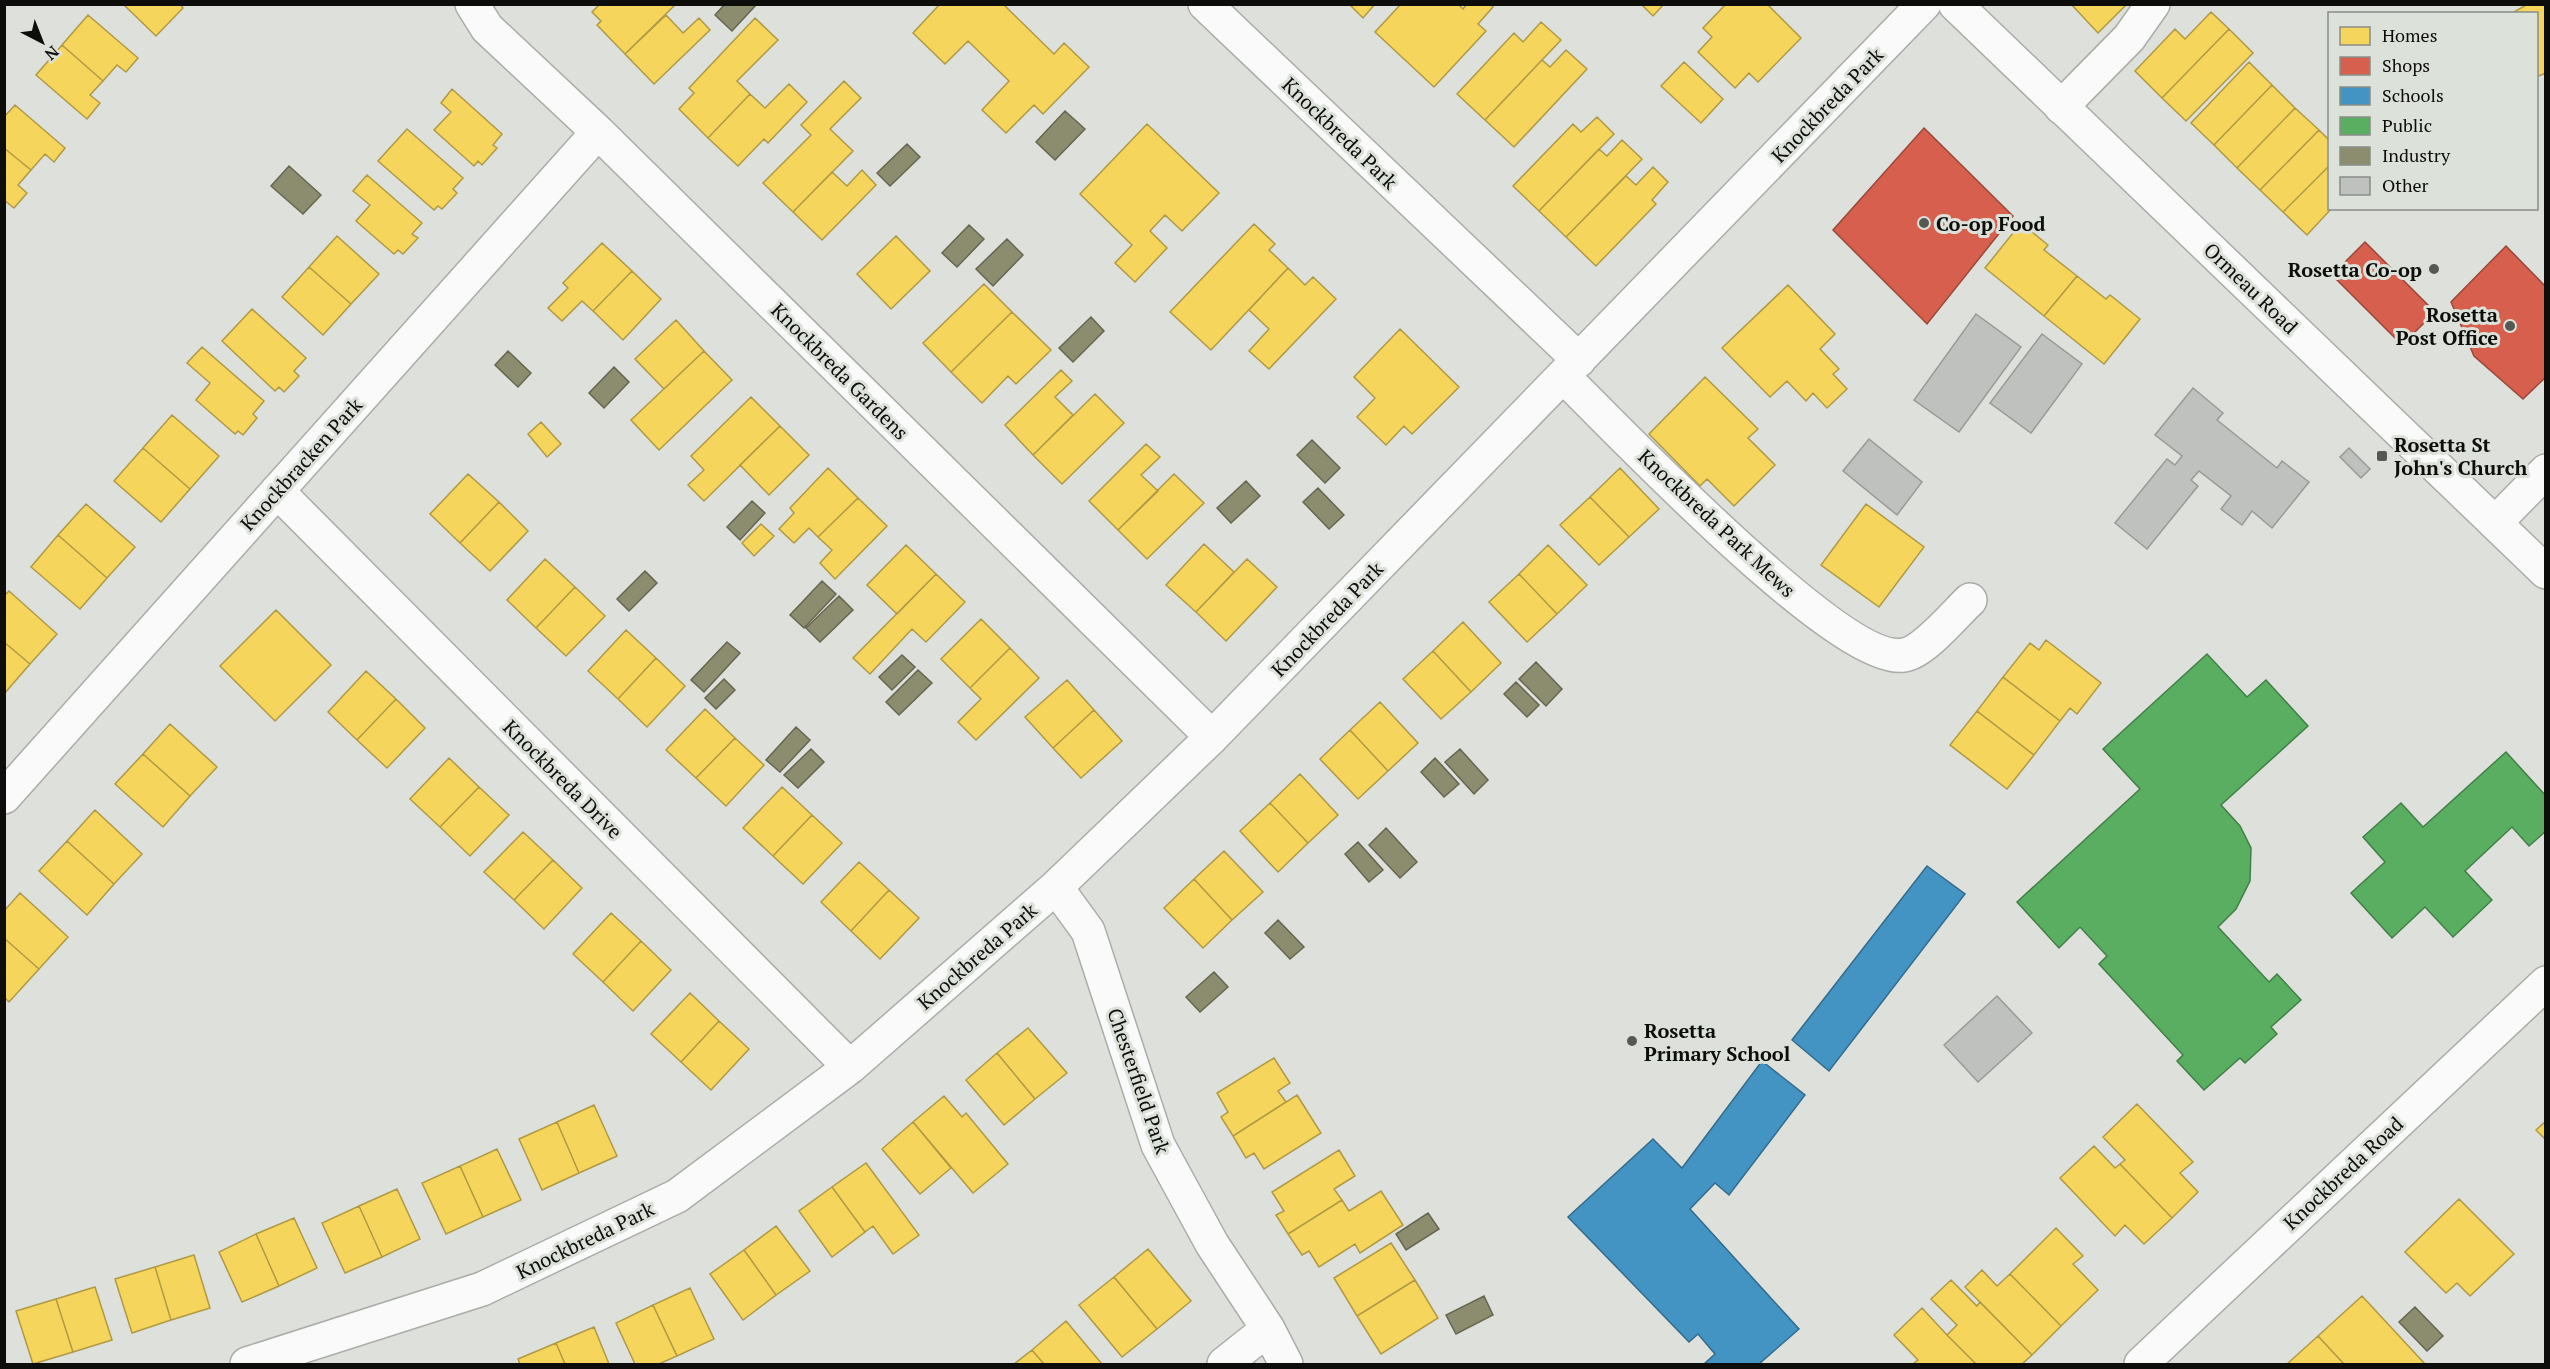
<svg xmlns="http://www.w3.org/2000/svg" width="2550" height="1369" font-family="'PT Serif',serif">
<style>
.homes{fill:#f6d55c;stroke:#b09944;stroke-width:1.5}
.shops{fill:#d6604d;stroke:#9a473a;stroke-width:1.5}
.schools{fill:#4393c3;stroke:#336b8c;stroke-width:1.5}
.public{fill:#5aae61;stroke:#437e48;stroke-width:1.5}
.industry{fill:#8c8c6e;stroke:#666651;stroke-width:1.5}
.building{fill:#bfc1be;stroke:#989a96;stroke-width:1.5}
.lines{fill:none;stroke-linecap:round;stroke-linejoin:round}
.street-casing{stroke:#aaaca8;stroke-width:36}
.secondary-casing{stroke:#aaaca8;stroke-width:36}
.primary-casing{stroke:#aaaca8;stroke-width:36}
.street{stroke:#fafafa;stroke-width:33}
.secondary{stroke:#fafafa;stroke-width:33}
.primary{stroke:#fafafa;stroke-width:33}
.poi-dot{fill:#565854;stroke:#dce1da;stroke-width:2}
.labels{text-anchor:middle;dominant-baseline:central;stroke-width:6;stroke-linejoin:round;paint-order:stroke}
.street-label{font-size:20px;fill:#0d0e0c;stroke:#dce1da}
.poi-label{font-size:20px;font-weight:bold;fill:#0d0e0c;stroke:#dce1da;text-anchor:start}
</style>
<rect width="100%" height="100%" fill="#dde0db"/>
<path class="homes" d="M123,4H180L183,8L156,36Z
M600,4H676L625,54L597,25L601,21L592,12Z
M940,4H1003L1054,54L1064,43L1089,67L1043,114L1034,105L1006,133L982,110L1009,81L968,41L945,64L913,33Z
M1349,4H1375L1363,18Z
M1401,4H1458L1463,9L1467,4H1490L1493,7L1478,24L1486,31L1434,87L1375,32Z
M1641,4H1664L1653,16Z
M1726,4H1767L1801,38L1758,82L1749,73L1735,88L1698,52L1712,37L1703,28Z
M2071,4H2127L2098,33Z
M2528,4H2546V73L2536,77V14L2512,13Z
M2211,12L2229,29L2162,98L2135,71L2175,29L2185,39Z
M88,15L138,58L126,72L117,65L103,81L62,45Z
M666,15L683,33L699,18L710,30L654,84L625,54Z
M755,18L778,40L737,81L750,94L708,138L679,109L694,93L689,88Z
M1541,22L1561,40L1485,120L1457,94L1514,33L1523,42Z
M2229,29L2253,53L2186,121L2162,98Z
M62,45L103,81L90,95L100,103L87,119L36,75Z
M1566,50L1587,69L1514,147L1485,120L1542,60L1550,67Z
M1684,62L1723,99L1701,123L1661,86Z
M2249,62L2272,85L2214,145L2191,123Z
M844,81L861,98L830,129L853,151L793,212L763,183L811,135L801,125Z
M789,84L807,102L768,143L764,139L738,166L708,138L750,94L765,108Z
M2272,85L2295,108L2237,168L2214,145Z
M452,89L502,134L493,145L497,148L482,165L478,161L474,166L434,130L451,112L441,103Z
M15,105L65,148L54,162L45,154L31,170L4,148V117Z
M2295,108L2319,130L2260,190L2237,168Z
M1597,117L1614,134L1539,211L1513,186L1573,124L1581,132Z
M1147,124L1219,193L1182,231L1165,215L1150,231L1167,248L1135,282L1115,263L1132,245L1080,194Z
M407,129L463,178L453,189L457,193L442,209L438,206L434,210L378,161Z
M2319,130L2330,141V165L2283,212L2260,190Z
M1622,140L1642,159L1566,237L1539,211L1599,149L1607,156Z
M4,148L31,170L18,185L27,193L14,208L4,200Z
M2330,165V208H2332L2307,235L2283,212Z
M1653,167L1668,182L1652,200L1656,204L1596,266L1566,237L1626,176L1636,185Z
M862,170L876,185L822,240L793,212L832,172L847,186Z
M367,175L422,223L412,234L418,238L403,254L398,250L394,254L356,221L370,205L353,191Z
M2021,223L2048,245L2044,250L2077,276L2044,316L1985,268Z
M1254,224L1275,244L1269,250L1288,268L1211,350L1170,312Z
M337,236L379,274L351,304L309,267Z
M896,236L930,271L891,309L857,274Z
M602,243L632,271L593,311L582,301L562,321L548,308L568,288L563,283Z
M309,267L351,304L323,335L282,297Z
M1288,268L1305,285L1313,277L1336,299L1269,369L1249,351L1269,329L1249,310Z
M632,271L661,299L623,340L593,311Z
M2077,276L2106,299L2110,295L2140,319L2104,364L2044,316Z
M984,284L1012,312L951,372L923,343Z
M1788,285L1835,334L1820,349L1839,369L1833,374L1847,389L1827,408L1813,393L1806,401L1787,381L1770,397L1722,348Z
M252,309L306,358L294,371L299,376L284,392L279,387L275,391L222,341Z
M1012,312L1051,350L1016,384L1008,376L982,403L951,372Z
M676,320L704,351L664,389L635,359Z
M1400,329L1459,387L1412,434L1404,426L1386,445L1357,417L1375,398L1354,377Z
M202,347L264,401L253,414L257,418L243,435L238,431L235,434L196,400L210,383L187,363Z
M704,351L732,380L659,450L631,420Z
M1061,370L1072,381L1055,397L1073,415L1033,455L1005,425Z
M1705,377L1758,429L1748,438L1775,465L1734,506L1707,479L1700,486L1649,434Z
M1095,394L1124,423L1062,484L1033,455Z
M751,397L780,426L704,501L688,485L704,470L691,456Z
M172,415L219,456L190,489L143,448Z
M541,422L561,444L547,457L528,434Z
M780,426L809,455L769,495L740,465Z
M1146,444L1160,457L1141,475L1158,491L1118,530L1089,501Z
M143,448L190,489L161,522L114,481Z
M828,468L858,498L818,537L809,528L794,543L779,529L794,513L790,508Z
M1620,468L1659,509L1629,537L1590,497Z
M468,474L499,502L460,543L430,514Z
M1174,474L1204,503L1147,559L1118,530Z
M1590,497L1629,537L1599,565L1560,525Z
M858,498L887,526L835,579L820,563L832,550L818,537Z
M499,502L528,531L490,571L460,543Z
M86,504L135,547L107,578L58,535Z
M1866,504L1924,547L1879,607L1821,565Z
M761,524L774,536L754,556L742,543Z
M58,535L107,578L80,609L31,567Z
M1204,544L1234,572L1196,612L1166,585Z
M906,545L936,574L897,614L867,585Z
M1548,545L1587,585L1557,614L1519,574Z
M545,559L575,587L536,628L507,600Z
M1247,559L1277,587L1226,641L1196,612Z
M936,574L965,602L926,642L912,629L870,674L853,658Z
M1519,574L1557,614L1527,642L1489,602Z
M575,587L605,616L566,656L536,628Z
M9,591L57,634L30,664L4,642V596Z
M276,610L331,665L275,721L220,666Z
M981,619L1010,648L970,688L941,659Z
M1463,622L1501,663L1471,692L1433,651Z
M626,630L656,658L618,699L588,671Z
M2046,640L2101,683L2077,714L2070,708L2060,721L2003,677L2030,643L2039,650Z
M4,642L30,664L4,694Z
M1010,648L1039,678L976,740L958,722L981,699L970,688Z
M1433,651L1471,692L1441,719L1403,679Z
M656,658L685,686L647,727L618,699Z
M366,671L396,699L357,740L328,712Z
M2003,677L2060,721L2034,755L1977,711Z
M1067,680L1094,710L1053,748L1025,717Z
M396,699L425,728L387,768L357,740Z
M1380,702L1418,743L1388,771L1350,730Z
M705,709L735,738L696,778L666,750Z
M1094,710L1122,741L1081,778L1053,748Z
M1977,711L2034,755L2007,789L1950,745Z
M170,724L217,767L190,796L143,754Z
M1350,730L1388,771L1358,799L1320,759Z
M735,738L764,765L726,806L696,778Z
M143,754L190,796L163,827L115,784Z
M449,758L479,787L440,827L410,799Z
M1300,774L1338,815L1308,843L1270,803Z
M479,787L509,815L470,856L440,827Z
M782,787L812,815L773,856L743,828Z
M1270,803L1308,843L1278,872L1240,831Z
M95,810L142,854L114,884L67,841Z
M812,815L842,843L803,884L773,856Z
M523,832L553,860L514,900L484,872Z
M67,841L114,884L87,915L39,871Z
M1224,851L1263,892L1232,920L1194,879Z
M553,860L582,888L544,929L514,900Z
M859,862L889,890L851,931L821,902Z
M1194,879L1232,920L1203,948L1164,908Z
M889,890L919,918L880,959L851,931Z
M20,893L68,937L39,969L4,938V911Z
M611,913L641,941L603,982L573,954Z
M4,938L39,969L9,1002L4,997Z
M641,941L671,970L633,1011L603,982Z
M690,993L719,1021L681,1062L651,1034Z
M719,1021L749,1049L711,1090L681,1062Z
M1028,1028L1067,1073L1035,1099L997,1053Z
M997,1053L1035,1099L1004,1125L966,1080Z
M1274,1058L1290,1083L1278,1091L1286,1102L1233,1136L1221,1117L1228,1112L1217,1093Z
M1297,1095L1321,1133L1264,1169L1254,1153L1246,1158L1233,1136Z
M944,1096L962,1117L966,1113L1008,1164L973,1193L913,1122Z
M2137,1104L2193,1162L2180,1173L2198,1192L2172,1218L2120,1164L2125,1160L2103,1137Z
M594,1105L617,1156L579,1173L557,1122Z
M2546,1121V1140L2536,1130Z
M557,1122L579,1173L542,1190L519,1139Z
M913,1122L951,1168L920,1194L882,1149Z
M2094,1146L2115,1168L2120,1164L2172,1218L2144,1244L2125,1225L2115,1236L2060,1178Z
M497,1149L521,1200L483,1217L460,1166Z
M1339,1150L1355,1176L1334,1189L1342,1200L1288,1234L1276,1215L1284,1211L1272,1192Z
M866,1163L919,1235L893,1254L873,1226L865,1232L832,1187Z
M460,1166L483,1217L446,1234L422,1183Z
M832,1187L865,1232L832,1257L799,1211Z
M397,1189L420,1239L382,1257L359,1206Z
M1381,1191L1403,1225L1360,1253L1355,1244L1319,1267L1309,1251L1302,1255L1288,1234L1342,1200L1349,1211Z
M2459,1199L2514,1254L2470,1296L2457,1283L2446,1293L2405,1252Z
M359,1206L382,1257L345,1273L322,1223Z
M294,1218L317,1268L279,1286L256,1234Z
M776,1226L810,1271L776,1295L744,1250Z
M2056,1228L2083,1256L2073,1264L2098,1290L2061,1326L2010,1274Z
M256,1234L279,1286L242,1302L219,1252Z
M1391,1243L1415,1280L1357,1316L1334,1278Z
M1148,1249L1191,1301L1157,1329L1114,1277Z
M744,1250L776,1295L743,1320L710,1274Z
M194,1255L210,1308L171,1320L155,1267Z
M155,1267L171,1320L132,1333L115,1279Z
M1982,1270L1997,1286L2010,1274L2061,1326L2032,1355L1965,1287Z
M1114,1277L1157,1329L1122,1357L1079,1305Z
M1415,1280L1438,1318L1381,1354L1357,1316Z
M1951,1280L1977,1306L1980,1302L2032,1355L2022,1364H1976L1947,1335L1957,1325L1931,1299Z
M95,1287L112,1340L73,1352L56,1299Z
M690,1288L714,1339L677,1356L653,1305Z
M2362,1296L2425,1364H2344L2318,1336Z
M56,1299L73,1352L33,1364L16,1311Z
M653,1305L677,1356L659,1364H635L616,1323Z
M1922,1308L1947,1335L1976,1364H1913L1918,1360L1894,1335Z
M1066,1321L1102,1364H1044L1032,1350Z
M594,1327L609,1364H565L556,1343Z
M2318,1336L2344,1364H2287Z
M556,1343L565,1364H520L518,1359Z
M1032,1350L1044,1364H1014Z"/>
<path class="shops" d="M1924,128L2013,216L1927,324L1833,230Z
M2365,242L2435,312L2402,345L2332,275Z
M2506,246L2546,287V377L2523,399L2474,356L2451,302Z"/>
<path class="schools" d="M1927,866L1965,894L1829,1071L1792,1040Z
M1762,1061L1805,1095L1729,1195L1715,1183L1690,1209L1799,1329L1759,1364H1704L1715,1354L1698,1334L1689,1342L1568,1217L1653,1139L1682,1168Z"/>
<path class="public" d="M2207,654L2247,697L2266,680L2308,726L2221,805L2240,826L2251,848L2250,881L2236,909L2218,927L2269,982L2277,974L2301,1000L2271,1027L2277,1034L2245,1063L2240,1058L2204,1090L2177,1061L2183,1055L2099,964L2107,956L2080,927L2059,948L2017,902L2140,789L2103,749Z
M2506,752L2546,796V831L2529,846L2512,827L2465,871L2492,900L2453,937L2425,907L2392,938L2351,893L2385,862L2363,837L2401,803L2423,827Z"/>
<path class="industry" d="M725,4H757L732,31L715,15Z
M1065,111L1085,129L1055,160L1036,142Z
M907,144L920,157L890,186L877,173Z
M289,166L321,195L303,214L271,186Z
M969,225L984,239L957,267L942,253Z
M1007,239L1023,255L993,286L976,269Z
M1091,317L1104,331L1073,362L1059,348Z
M508,351L531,373L518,387L495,365Z
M614,367L629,382L604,408L589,393Z
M1312,440L1340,468L1325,483L1297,455Z
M1246,481L1260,496L1231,523L1217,508Z
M1318,488L1344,515L1329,529L1303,502Z
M752,501L765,513L740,540L727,527Z
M645,571L657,583L629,611L617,599Z
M822,581L836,594L804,628L790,615Z
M839,596L853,610L820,642L806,628Z
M727,642L740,653L704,692L691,680Z
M902,655L915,667L892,690L879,677Z
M1536,662L1562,689L1546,706L1519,679Z
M918,670L932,683L899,715L886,702Z
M724,679L735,690L716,709L705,698Z
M1516,682L1539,705L1527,717L1504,694Z
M796,727L810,740L780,772L766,760Z
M811,749L824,762L798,788L784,775Z
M1460,749L1488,780L1474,794L1445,762Z
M1435,758L1459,784L1444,797L1421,772Z
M1386,828L1417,862L1400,878L1369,845Z
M1358,842L1383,870L1369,882L1345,854Z
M1278,920L1304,947L1290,959L1265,933Z
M1214,972L1228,987L1200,1012L1186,997Z
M1428,1213L1439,1229L1406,1250L1396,1234Z
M1484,1296L1493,1315L1456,1334L1446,1315Z
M2415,1307L2443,1336L2427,1351L2399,1322Z"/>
<path class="building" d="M1976,314L2021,347L1959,432L1914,400Z
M2042,334L2082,364L2031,433L1990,403Z
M2193,388L2223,413L2217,420L2277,468L2282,461L2309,482L2272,528L2252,511L2242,525L2221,509L2231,496L2199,471L2191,480L2198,486L2147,549L2115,523L2167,459L2175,465L2182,456L2155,435Z
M1869,439L1922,482L1897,515L1843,471Z
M2349,448L2370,469L2361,478L2340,457Z
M1997,996L2032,1033L1978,1082L1944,1045Z"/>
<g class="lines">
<defs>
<path id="street" d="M472,4L487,28L598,132L1212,737
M1205,4L1579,360
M2061,107L2129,38L2153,4
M1563,376C1615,427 1841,666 1904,655C1924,652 1955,614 1970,600
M277,491L850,1067
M2495,523L2546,471
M4,797L598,132
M1056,887L1088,931L1158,1145L1212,1244L1268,1329L1286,1364
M247,1364L482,1289L677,1196L850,1067L1056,887L1212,737L1924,4
M1224,1364L1268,1329"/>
<path id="secondary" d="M2141,1364L2546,983"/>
<path id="primary" d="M1955,4L2546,572"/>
</defs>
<use href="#street" class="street-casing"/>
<use href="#secondary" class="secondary-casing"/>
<use href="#primary" class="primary-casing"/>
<use href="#street" class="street"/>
<use href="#secondary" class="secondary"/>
<use href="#primary" class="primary"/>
</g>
<g class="poi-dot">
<circle cx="1924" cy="223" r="6"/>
<circle cx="2434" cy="269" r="6"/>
<circle cx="2510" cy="326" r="6"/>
<rect x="2376" y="450" width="12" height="12" rx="3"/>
<circle cx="1632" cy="1041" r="6"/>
</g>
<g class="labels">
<g class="street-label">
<text transform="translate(1827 105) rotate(-46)">Knockbreda Park</text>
<text transform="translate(1340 133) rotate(44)">Knockbreda Park</text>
<text transform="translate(2251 288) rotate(44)">Ormeau Road</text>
<text transform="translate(840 371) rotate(45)">Knockbreda Gardens</text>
<text transform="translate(301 464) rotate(-48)">Knockbracken Park</text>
<text transform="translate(1717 523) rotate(43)">Knockbreda Park Mews</text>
<text transform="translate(1327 619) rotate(-46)">Knockbreda Park</text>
<text transform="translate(563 779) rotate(45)">Knockbreda Drive</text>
<text transform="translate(977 956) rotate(-41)">Knockbreda Park</text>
<text transform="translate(1139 1081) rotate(71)">Chesterfield Park</text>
<text transform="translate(2343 1173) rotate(-43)">Knockbreda Road</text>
<text transform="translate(585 1240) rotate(-26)">Knockbreda Park</text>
</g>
<g class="poi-label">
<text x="1936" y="223">Co-op Food</text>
<text x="2422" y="269" text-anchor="end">Rosetta Co-op</text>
<text x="2498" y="314" text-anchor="end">Rosetta<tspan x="2498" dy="23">Post Office</tspan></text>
<text x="2394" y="444">Rosetta St<tspan x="2394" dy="23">John's Church</tspan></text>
<text x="1644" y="1030">Rosetta<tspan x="1644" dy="23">Primary School</tspan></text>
</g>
</g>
<rect width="2550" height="1369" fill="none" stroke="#0d0e0c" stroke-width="12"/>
<rect x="2328" y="12" width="210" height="198" fill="#dce1da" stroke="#898d88" stroke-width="1.5"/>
<rect x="2340" y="27" width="30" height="18" fill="#f6d55c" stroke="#898d88" stroke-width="1.5"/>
<text x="2382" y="42" font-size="18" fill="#0d0e0c">Homes</text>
<rect x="2340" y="57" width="30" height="18" fill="#d6604d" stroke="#898d88" stroke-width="1.5"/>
<text x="2382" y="72" font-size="18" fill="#0d0e0c">Shops</text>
<rect x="2340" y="87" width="30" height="18" fill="#4393c3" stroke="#898d88" stroke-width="1.5"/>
<text x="2382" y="102" font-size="18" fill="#0d0e0c">Schools</text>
<rect x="2340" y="117" width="30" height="18" fill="#5aae61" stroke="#898d88" stroke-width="1.5"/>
<text x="2382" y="132" font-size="18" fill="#0d0e0c">Public</text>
<rect x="2340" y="147" width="30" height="18" fill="#8c8c6e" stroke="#898d88" stroke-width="1.5"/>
<text x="2382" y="162" font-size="18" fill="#0d0e0c">Industry</text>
<rect x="2340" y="177" width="30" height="18" fill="#bfc1be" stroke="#898d88" stroke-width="1.5"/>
<text x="2382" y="192" font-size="18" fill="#0d0e0c">Other</text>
<g transform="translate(42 42) rotate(138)" stroke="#dce1da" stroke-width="4.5" paint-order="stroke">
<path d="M0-4.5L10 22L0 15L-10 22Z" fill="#0d0e0c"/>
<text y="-9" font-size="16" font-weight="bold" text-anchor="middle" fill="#0d0e0c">N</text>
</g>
</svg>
